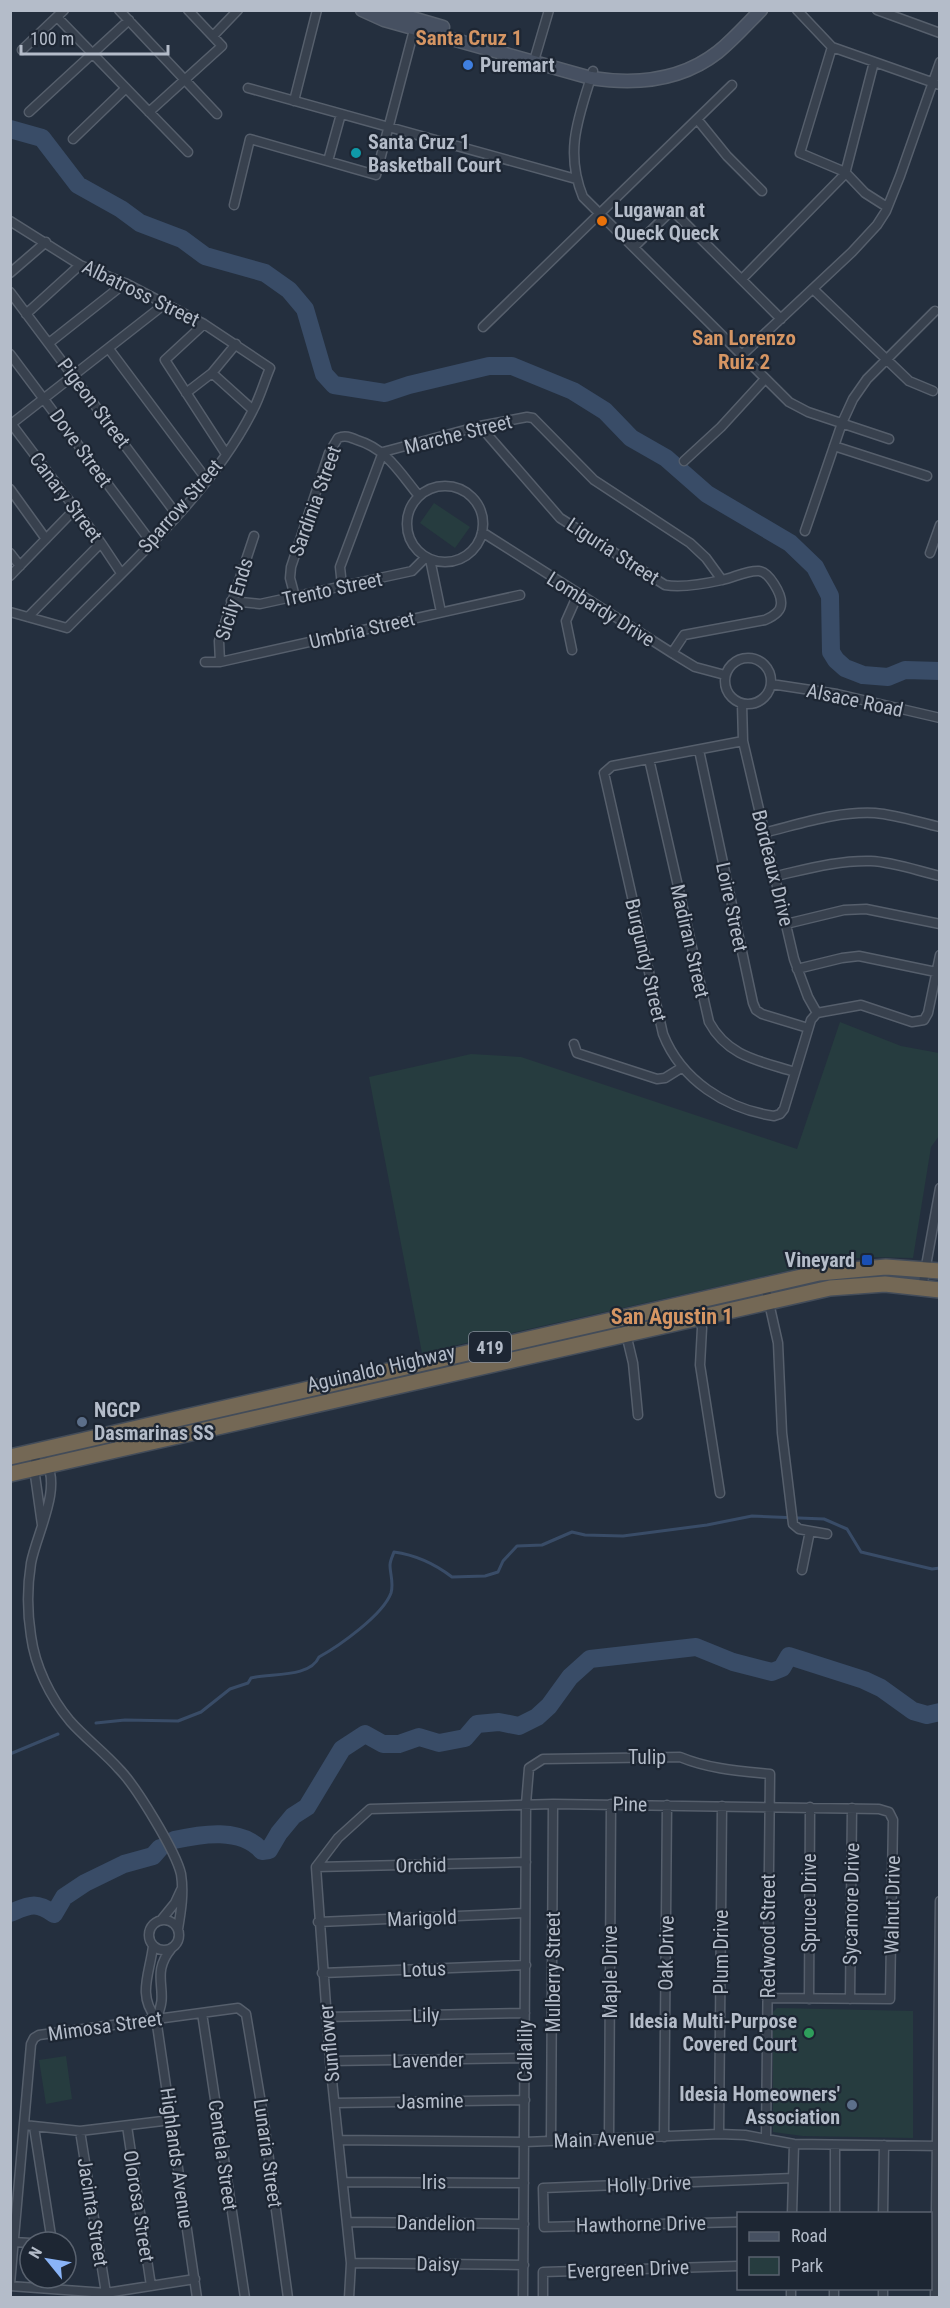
<svg xmlns="http://www.w3.org/2000/svg" width="950" height="2308" font-family="'Roboto Condensed',sans-serif">
<style>
.green{fill:#263c3f}
.lines{fill:none;stroke-linecap:round;stroke-linejoin:round}
.stream{stroke:#394c67;stroke-width:3}
.river{stroke:#394c67;stroke-width:18}
.street-casing{stroke:#565f6c;stroke-width:11}
.secondary-casing{stroke:#565f6c;stroke-width:15}
.highway-casing{stroke:#434c59;stroke-width:18}
.street{stroke:#38414e;stroke-width:8}
.secondary{stroke:#465061;stroke-width:12}
.highway{stroke:#746855;stroke-width:15}
.shop-dot{fill:#3f7fe0;stroke:#1d2633;stroke-width:2}
.culture-dot{fill:#0f9aa8;stroke:#1d2633;stroke-width:2}
.food-dot{fill:#e8710a;stroke:#1d2633;stroke-width:2}
.transit-dot{fill:#1a4fb4;stroke:#1d2633;stroke-width:2}
.service-dot{fill:#5c6f8a;stroke:#1d2633;stroke-width:2}
.leisure-dot{fill:#2e9e5b;stroke:#1d2633;stroke-width:2}
.labels{text-anchor:middle;dominant-baseline:central;stroke-width:4.5;stroke-linejoin:round;paint-order:stroke}
.shield{fill:#1d2633;stroke:#878f9c;stroke-width:1.5}
.shield-label{font-size:18px;font-weight:bold;fill:#b4bcc9}
.poi-label{font-size:20px;font-weight:bold;fill:#b4bcc9;stroke:#1d2633;text-anchor:start}
.street-label{font-size:20px;fill:#b4bcc9;stroke:#1d2633}
.neighbourhood-label{font-size:21px;font-weight:bold;fill:#d59563;stroke:#1d2633}
.quarter-label{font-size:22px;font-weight:bold;fill:#d59563;stroke:#1d2633}
</style>
<rect width="100%" height="100%" fill="#242f3e"/>
<path class="green" d="M434,503L470,527L455,548L420,523Z
M840,1022L901,1046L939,1053V1136L931,1147L913,1258L866,1257L827,1262L422,1353L369,1077L471,1054L521,1057L797,1149Z
M777,2008L913,2011V2138L803,2136L773,2132V2012Z
M66,2056L72,2099L46,2104L39,2060Z"/>
<g class="lines">
<path class="stream" d="M96,1723L125,1720L178,1721L201,1712L230,1689L248,1683L251,1678C271,1673 310,1678 319,1657C339,1646 383,1615 391,1593C394,1583 390,1574 390,1565C390,1561 393,1555 394,1552C416,1555 435,1564 452,1577L485,1576L498,1572L503,1561L517,1546L542,1545L572,1532L585,1535L623,1536L707,1525L752,1516L824,1519L847,1529L861,1552L932,1569L940,1568
M10,1754L58,1734"/>
<path class="river" d="M10,129L42,138L78,185L121,209L140,223L182,239L205,256L265,273L289,290L305,309L324,374L334,385L385,393L409,385L489,366H512L573,391L605,411L631,438L666,458L707,494L790,543L815,567L830,596L831,652L836,660L845,668L863,675L888,677L905,670L940,671
M174,1840C201,1834 241,1827 262,1851L269,1850L279,1833L293,1816L307,1807L342,1749L365,1734L383,1744H399L419,1737L439,1743L465,1738L477,1724L499,1722L519,1726L537,1717L549,1706L570,1677L590,1659L696,1647L733,1662L772,1672L782,1668L789,1656L864,1680L881,1688L913,1711L927,1715L940,1712
M10,1913C30,1905 36,1901 54,1914L64,1897L85,1883L124,1864L153,1856L160,1848"/>
<defs>
<path id="street" d="M119,10L217,114
M797,10L832,47L940,85
M877,10L940,33
M57,17L188,152
M213,36L238,10
M832,47L800,153L845,172L865,193L887,207
M22,50L64,10
M534,61L549,10
M593,71C579,116 564,151 583,197L789,402L808,412L889,439
M248,88L576,179
M294,101L317,10
M29,112L129,20
M149,112L222,46L188,10
M697,119L727,156L762,191
M73,139L126,88
M328,161L341,114
M234,205L250,139L376,175L415,26
M10,221L80,265L125,283L204,324L270,368C264,382 260,397 253,410C212,492 131,563 67,628L10,612
M634,247L672,210L781,319
M10,273L46,242
M742,279L845,174L874,62
M813,289L909,381L933,391
M10,292L177,515
M26,314L80,265
M204,324L165,360L226,454
M483,327L732,85
M49,343L125,283
M109,349L207,480
M10,354L151,542
M742,355L852,252L877,225L886,211L900,176L940,62
M212,373L253,410
M186,393L212,373L236,344
M10,422L101,543L121,573
M10,425L166,303
M480,426L560,518L665,585C683,588 704,584 722,580C733,578 747,570 759,571C769,572 782,594 781,604C781,612 772,617 765,620L684,635L672,653
M834,446L927,476
M383,452L480,426L527,417L533,418L594,480L690,543L706,558L722,580
M684,461L721,427L765,379
M407 524a38 38 0 1 1 76 0a38 38 0 1 1-76 0Z
M10,489L46,539
M805,531L842,423L853,399L867,379L935,311
M482,532L672,653L695,667L725,675
M10,553L20,566
M930,553L940,525
M430,559L441,612
M10,576L74,510
M342,586L340,567L383,452
M295,597L290,578L291,567L329,453L338,438C345,435 350,437 357,440C387,449 400,473 419,496
M231,601L260,604L412,571L426,557
M28,617L101,543
M572,650L566,621L578,594
M725 681a23 23 0 1 1 46 0a23 23 0 1 1-46 0Z
M205,662H220L520,595
M220,662L219,641L254,536
M771,684L837,694L940,718
M742,704L743,741L794,959L808,997L817,1013
M743,741L612,766L604,773L663,1034C681,1080 726,1109 774,1116L780,1114L784,1109L811,1020L817,1013
M699,750L753,1003L756,1010L762,1014L808,1028
M649,759L709,1022C728,1057 760,1061 795,1072
M763,833C800,824 837,811 875,813C897,815 918,822 940,827
M776,876C807,869 839,860 871,861C894,862 918,871 940,876
M786,924L844,910L866,909L940,924
M797,969L842,958L859,956L936,972
M817,1013L861,1005L912,1022L924,1020L928,1013L940,955
M574,1044L577,1053L657,1079L665,1078L681,1068
M765,1285L778,1343L782,1433L793,1524L799,1529L827,1534
M922,1288L940,1188
M694,1301L702,1328L700,1365L720,1493
M622,1317L633,1363L638,1415
M37,1451L34,1468L42,1525
M46,1462C62,1489 36,1535 31,1563C27,1588 27,1611 31,1636C35,1666 50,1697 70,1721C85,1738 104,1752 119,1769C136,1786 176,1852 181,1874C184,1893 181,1911 178,1929
M802,1570L810,1531
M316,1867L526,1862
M162,1919L175,1903L181,1890
M149 1935a15 15 0 1 1 30 0a15 15 0 1 1-30 0Z
M318,1922L525,1913
M153,1946C150,1973 137,1995 156,2018L197,2298
M322,1973L526,1965
M809,1999L810,1807
M850,1999L852,1808
M202,2013L245,2298
M326,2017L525,2013
M156,2018C171,1991 149,1976 171,1949
M330,2061L525,2058
M335,2103L525,2100
M24,2125L80,2131L171,2120
M127,2126L151,2286
M34,2127L52,2242
M80,2131L106,2293
M719,2134L722,1806
M664,2137L667,1805
M339,2140L525,2142L719,2134L745,2135L794,2144L940,2146
M609,2140L611,1804
M551,2141L553,1804
M344,2182L524,2183
M792,2214L794,2144
M835,2214V2145
M883,2214L884,2145
M347,2222L524,2224
M738,2222L544,2227L543,2188L793,2178
M14,2242L30,2243
M351,2263L524,2265
M10,2284L31,2044L34,2038L39,2035L238,2008L246,2014L263,2115L288,2298
M10,2286L106,2293L195,2279
M349,2298L351,2263L330,2061L316,1867L338,1838L370,1809L553,1804L879,1809L889,1812L893,1820L890,1999L767,1998
M523,2298L526,1804L529,1768L543,1759L680,1757C709,1769 739,1771 770,1774L766,2138
M543,2298V2272L738,2266
M791,2298V2288
M834,2298V2288
M883,2298V2288
M935,2298L940,1901"/>
<path id="secondary" d="M362,10L384,20L591,78C636,85 681,81 718,52C734,39 747,24 761,10
M385,10L443,27"/>
<path id="highway" d="M10,1457L819,1273L886,1267L940,1271
M10,1474L830,1288L885,1284L940,1290"/>
</defs>
<use href="#street" class="street-casing"/>
<use href="#secondary" class="secondary-casing"/>
<use href="#highway" class="highway-casing"/>
<use href="#street" class="street"/>
<use href="#secondary" class="secondary"/>
<use href="#highway" class="highway"/>
</g>
<circle class="shop-dot" cx="468" cy="65" r="6"/>
<circle class="culture-dot" cx="356" cy="153" r="6"/>
<circle class="food-dot" cx="602" cy="221" r="6"/>
<rect class="transit-dot" x="861" y="1254" width="12" height="12" rx="3"/>
<g class="service-dot">
<circle cx="82" cy="1422" r="6"/>
<circle cx="852" cy="2105" r="6"/>
</g>
<circle class="leisure-dot" cx="809" cy="2033" r="6"/>
<g class="labels">
<rect class="shield" x="469" y="1332" width="42" height="30" rx="4.5"/>
<g class="shield-label">
<text x="490" y="1347">419</text>
</g>
<g class="poi-label">
<text x="480" y="65">Puremart</text>
<text x="368" y="142">Santa Cruz 1<tspan x="368" dy="23">Basketball Court</tspan></text>
<text x="614" y="210">Lugawan at<tspan x="614" dy="23">Queck Queck</tspan></text>
<text x="855" y="1260" text-anchor="end">Vineyard</text>
<text x="94" y="1410">NGCP<tspan x="94" dy="23">Dasmarinas SS</tspan></text>
<text x="797" y="2021" text-anchor="end">Idesia Multi-Purpose<tspan x="797" dy="23">Covered Court</tspan></text>
<text x="840" y="2094" text-anchor="end">Idesia Homeowners'<tspan x="840" dy="23">Association</tspan></text>
</g>
<g class="street-label">
<text transform="translate(141 293) rotate(26)">Albatross Street</text>
<text transform="translate(94 403) rotate(53)">Pigeon Street</text>
<text transform="translate(458 434) rotate(-14)">Marche Street</text>
<text transform="translate(81 448) rotate(54)">Dove Street</text>
<text transform="translate(66 497) rotate(53)">Canary Street</text>
<text transform="translate(315 501) rotate(-70)">Sardinia Street</text>
<text transform="translate(180 506) rotate(-49)">Sparrow Street</text>
<text transform="translate(613 551) rotate(33)">Liguria Street</text>
<text transform="translate(332 589) rotate(-12)">Trento Street</text>
<text transform="translate(234 599) rotate(-73)">Sicily Ends</text>
<text transform="translate(601 609) rotate(32)">Lombardy Drive</text>
<text transform="translate(362 630) rotate(-13)">Umbria Street</text>
<text transform="translate(855 700) rotate(12)">Alsace Road</text>
<text transform="translate(773 868) rotate(76)">Bordeaux Drive</text>
<text transform="translate(732 907) rotate(78)">Loire Street</text>
<text transform="translate(690 941) rotate(77)">Madiran Street</text>
<text transform="translate(646 960) rotate(77)">Burgundy Street</text>
<text transform="translate(381 1368) rotate(-13)">Aguinaldo Highway</text>
<text x="647" y="1757">Tulip</text>
<text transform="translate(630 1804) rotate(1)">Pine</text>
<text transform="translate(421 1865) rotate(-1)">Orchid</text>
<text transform="translate(809 1903) rotate(-90)">Spruce Drive</text>
<text transform="translate(851 1904) rotate(-89)">Sycamore Drive</text>
<text transform="translate(892 1905) rotate(-89)">Walnut Drive</text>
<text transform="translate(422 1918) rotate(-2)">Marigold</text>
<text transform="translate(768 1936) rotate(-90)">Redwood Street</text>
<text transform="translate(721 1952) rotate(-90)">Plum Drive</text>
<text transform="translate(666 1953) rotate(-89)">Oak Drive</text>
<text transform="translate(424 1969) rotate(-2)">Lotus</text>
<text transform="translate(553 1972) rotate(-90)">Mulberry Street</text>
<text transform="translate(610 1972) rotate(-90)">Maple Drive</text>
<text transform="translate(426 2015) rotate(-1)">Lily</text>
<text transform="translate(105 2026) rotate(-8)">Mimosa Street</text>
<text transform="translate(329 2043) rotate(-95)">Sunflower</text>
<text transform="translate(525 2051) rotate(-90)">Callalily</text>
<text transform="translate(428 2060) rotate(-1)">Lavender</text>
<text transform="translate(430 2101) rotate(-1)">Jasmine</text>
<text transform="translate(604 2139) rotate(-2)">Main Avenue</text>
<text transform="translate(268 2153) rotate(82)">Lunaria Street</text>
<text transform="translate(223 2155) rotate(82)">Centela Street</text>
<text transform="translate(177 2158) rotate(82)">Highlands Avenue</text>
<text x="434" y="2182">Iris</text>
<text transform="translate(649 2184) rotate(-2)">Holly Drive</text>
<text transform="translate(139 2206) rotate(81)">Olorosa Street</text>
<text transform="translate(93 2212) rotate(81)">Jacinta Street</text>
<text transform="translate(436 2223) rotate(1)">Dandelion</text>
<text transform="translate(641 2224) rotate(-1)">Hawthorne Drive</text>
<text transform="translate(438 2264) rotate(1)">Daisy</text>
<text transform="translate(628 2269) rotate(-2)">Evergreen Drive</text>
</g>
<g class="neighbourhood-label">
<text x="469" y="38">Santa Cruz 1</text>
<text x="744" y="338">San Lorenzo<tspan x="744" dy="24">Ruiz 2</tspan></text>
</g>
<g class="quarter-label">
<text x="672" y="1316">San Agustin 1</text>
</g>
</g>
<rect width="950" height="2308" fill="none" stroke="#b4bcc9" stroke-width="24"/>
<rect x="737" y="2212" width="195" height="78" fill="#1d2633" stroke="#59626f" stroke-width="1.5"/>
<rect x="749" y="2232" width="30" height="9" fill="#465061" stroke="#59626f" stroke-width="1.5"/>
<text x="791" y="2242" font-size="18" fill="#b4bcc9">Road</text>
<rect x="749" y="2257" width="30" height="18" fill="#263c3f" stroke="#59626f" stroke-width="1.5"/>
<text x="791" y="2272" font-size="18" fill="#b4bcc9">Park</text>
<g transform="translate(48 2260) rotate(300)"><circle r="28" fill="#1d2633" stroke="#59626f" stroke-width="1.5"/>
<path d="M0-4.5L10 22L0 15L-10 22Z" fill="#8ab4f8"/>
<text y="-9" font-size="16" font-weight="bold" text-anchor="middle" fill="#b4bcc9">N</text>
</g>
<path d="M21 45v9h147v-9" fill="none" stroke="#b4bcc9" stroke-width="3"/>
<text x="30" y="45" font-size="18" fill="#b4bcc9" stroke="#1d2633" stroke-width="4.5" paint-order="stroke">100 m</text>
</svg>
